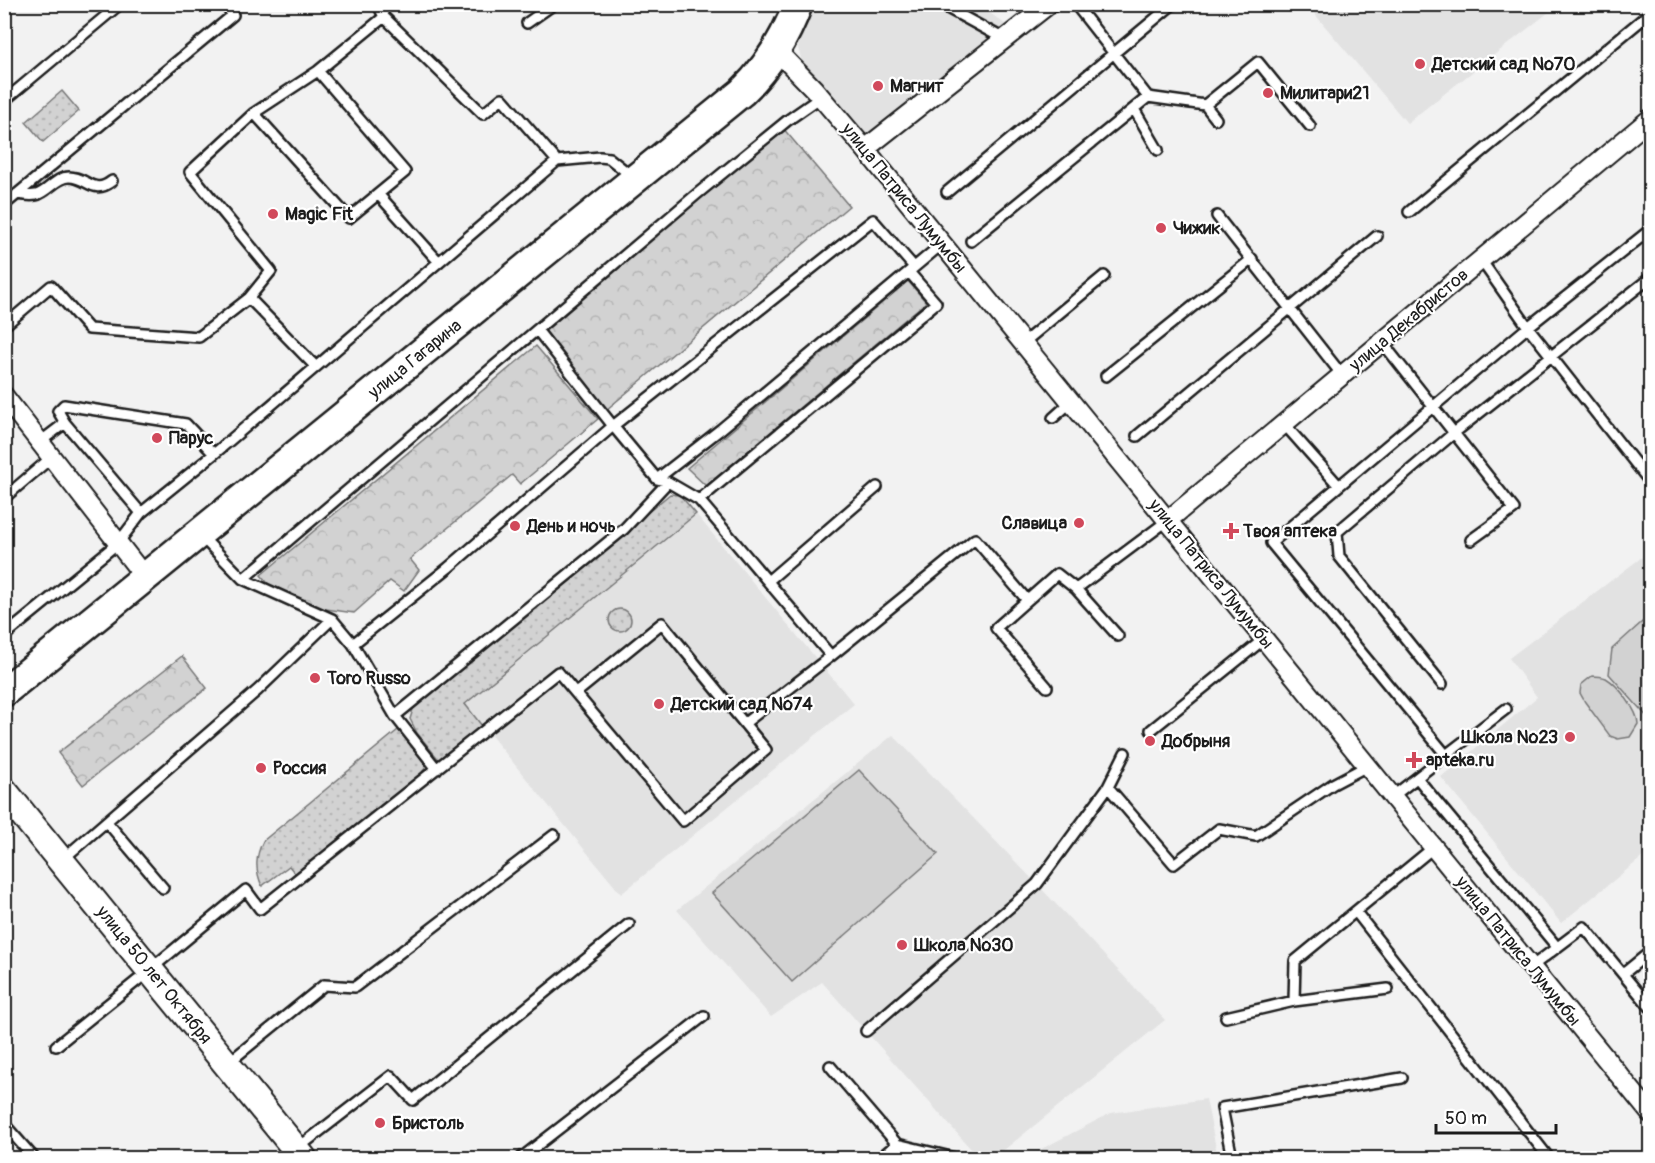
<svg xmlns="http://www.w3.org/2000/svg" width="1655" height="1163" font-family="Pangolin,sans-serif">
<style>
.built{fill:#e2e2e2}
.green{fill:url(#green-dots);stroke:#777;stroke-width:1.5}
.forest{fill:url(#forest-crowns);stroke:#777;stroke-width:1.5}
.pitch{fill:#d2d2d2;stroke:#777;stroke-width:1.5}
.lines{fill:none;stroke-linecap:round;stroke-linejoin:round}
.lane-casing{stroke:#1c1c1c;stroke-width:14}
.street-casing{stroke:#1c1c1c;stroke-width:22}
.secondary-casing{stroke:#1c1c1c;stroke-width:30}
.primary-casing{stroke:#1c1c1c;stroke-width:33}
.lane{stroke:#fff;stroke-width:9}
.street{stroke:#fff;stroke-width:18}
.secondary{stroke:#fff;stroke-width:26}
.primary{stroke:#fff;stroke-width:28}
.poi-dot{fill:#d1495b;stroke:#fff;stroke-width:2}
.labels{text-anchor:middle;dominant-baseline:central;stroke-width:4.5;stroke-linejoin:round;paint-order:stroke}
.poi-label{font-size:18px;font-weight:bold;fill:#1c1c1c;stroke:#fff;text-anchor:start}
.street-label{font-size:18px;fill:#1c1c1c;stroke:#fff}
</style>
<defs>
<pattern id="green-dots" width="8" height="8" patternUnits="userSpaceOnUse" patternTransform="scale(1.5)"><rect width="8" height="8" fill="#d2d2d2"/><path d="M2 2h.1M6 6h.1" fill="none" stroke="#b4b4b4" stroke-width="1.8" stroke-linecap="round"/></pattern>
<pattern id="forest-crowns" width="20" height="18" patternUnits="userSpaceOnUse" patternTransform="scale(1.5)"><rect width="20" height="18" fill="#d2d2d2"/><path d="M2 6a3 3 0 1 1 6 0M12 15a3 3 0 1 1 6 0" fill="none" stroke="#b4b4b4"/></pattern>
</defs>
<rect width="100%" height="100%" fill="#f2f2f2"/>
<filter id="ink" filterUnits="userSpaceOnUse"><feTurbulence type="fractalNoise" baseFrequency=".0167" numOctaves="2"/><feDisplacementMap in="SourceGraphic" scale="12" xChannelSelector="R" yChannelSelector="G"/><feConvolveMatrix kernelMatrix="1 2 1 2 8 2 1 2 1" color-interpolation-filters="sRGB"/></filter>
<g filter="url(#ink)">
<path class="built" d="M813,5H975L983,8L1005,24L867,140L803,65L798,48L799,38Z
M1307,5H1558L1407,123Z
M696,514L854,704L621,894L465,704Z
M1650,551V851L1561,923L1441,777L1537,697L1509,658Z
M893,735L1037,884L1165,1020L994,1158H979L822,982L771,1017L677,910Z
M1206,1099L1218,1158H1024L1111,1113Z"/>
<path class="green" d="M62,91L79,111L43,142L26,122Z
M670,494L680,495L696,514L465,704L482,726L440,761L417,733L410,719L414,706Z
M609 620a11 11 0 1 1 22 0a11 11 0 1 1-22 0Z
M398,730L419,752L426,767L421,774L297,876L289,866L262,886C255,870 255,857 263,841Z"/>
<path class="forest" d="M782,127L849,206L606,410L540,331Z
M908,281L926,302L706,486L687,468Z
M536,346L598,419L520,484L512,475L410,559L419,570L404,591L390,581L354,613L319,608L271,587L261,575Z
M182,656L207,688L83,785L58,753Z"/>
<path class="pitch" d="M1650,615V720L1609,674L1612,649Z
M1592,676C1597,676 1601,676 1606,678C1618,685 1638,711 1638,724L1630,737L1618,739L1610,736L1585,702L1580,693L1581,685Z
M859,770L938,854L792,982L712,893Z"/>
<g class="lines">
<defs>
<path id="lane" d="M378,4L384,17
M940,4L1004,39
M1075,4L1148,97L1205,105L1216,119
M527,23L554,4
M4,101L120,4
M1205,105L1258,62L1310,126
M1134,109L1158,150
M254,113L349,218L405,172L318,71
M947,192L1173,4
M17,194C23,195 31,196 36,195C48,192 56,177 69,177C88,177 93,196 112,181
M378,194L439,262
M4,205L233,15L224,4
M1409,212L1650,13
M1217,216L1342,375
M971,241L1148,97
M1481,260L1528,327L1650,482
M914,267L873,220L613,426L657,479L668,482L699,500L831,656L975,539L1027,600
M4,326L51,286L89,329L199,337L249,298
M1382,342L1514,509L1471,540
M1023,343L1104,276
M316,367L249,298L271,271L190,172L254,113L318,71L384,17L483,114L502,98L557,161
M1106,376L1252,259
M1053,418L1071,402
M65,423L58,411L64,405L186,424L214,454
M1284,424L1339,486
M1137,436L1377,236
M40,442L65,423L141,513
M657,479L721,429L942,244
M4,498L52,457
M699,500L936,303L909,272
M201,536L243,579L332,619L353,644L395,716
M243,579L697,194L788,120L821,97
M768,581L877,487
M1076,589L1118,636
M4,636L118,543L141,513L214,454L557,161L600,157L609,158L624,170
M353,644L448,568L613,426L537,330
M1442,684L1339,556L1337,532L1454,433L1650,278
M1047,687L996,628L1057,574L1076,589L1167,521
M745,723L831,656
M1151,730L1264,639
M1446,755L1506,709
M437,769L395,716L624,529L668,482
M1418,779L1557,947
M1108,787L1125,753
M1392,797L1446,755L1271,543L1528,327L1650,230
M107,822L163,888
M63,859L258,690L332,619
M1356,912L1549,1158
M1531,967L1584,927L1650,1007
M152,968L246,890L260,909L558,672L683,821L766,750L662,623L576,693
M1623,974L1650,952
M1294,1001L1295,961L1434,847
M1226,1017L1294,1001L1388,989
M866,1031L1037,884L1108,787L1174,864L1219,829L1256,836L1333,784L1367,766
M56,1046L138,980
M228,1063L324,985L355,987L554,835
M830,1066L897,1144L955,1158
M4,1124L34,1158
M298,1148L391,1076L413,1100L629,924
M521,1158L704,1016
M880,1158L897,1144
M1232,1158L1222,1108L1402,1078"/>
<path id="street" d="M777,51L814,89L865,149L1650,1113
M865,149L1049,4
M4,396L136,566
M1167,521L1650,119"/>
<path id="secondary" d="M4,791L303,1158"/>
<path id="primary" d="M4,692L742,92C768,67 785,39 798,4"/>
</defs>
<use href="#lane" class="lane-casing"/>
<use href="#street" class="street-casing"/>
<use href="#secondary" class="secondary-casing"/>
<use href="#primary" class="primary-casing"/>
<use href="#lane" class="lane"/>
<use href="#street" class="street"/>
<use href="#secondary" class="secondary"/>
<use href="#primary" class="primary"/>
</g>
</g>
<g class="poi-dot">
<circle cx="1420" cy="64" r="6"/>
<circle cx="878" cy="86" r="6"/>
<circle cx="1268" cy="93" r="6"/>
<circle cx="273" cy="214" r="6"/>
<circle cx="1161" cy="228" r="6"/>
<circle cx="157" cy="438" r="6"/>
<circle cx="1079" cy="523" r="6"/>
<circle cx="515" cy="526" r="6"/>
<path d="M1228 522h6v6h6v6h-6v6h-6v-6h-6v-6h6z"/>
<circle cx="315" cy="678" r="6"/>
<circle cx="659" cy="704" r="6"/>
<circle cx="1570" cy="737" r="6"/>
<circle cx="1150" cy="741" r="6"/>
<path d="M1411 751h6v6h6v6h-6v6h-6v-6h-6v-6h6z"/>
<circle cx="261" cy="768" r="6"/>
<circle cx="902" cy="945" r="6"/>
<circle cx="380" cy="1123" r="6"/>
</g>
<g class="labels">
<g class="poi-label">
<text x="1432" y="64">Детский сад №70</text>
<text x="890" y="86">Магнит</text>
<text x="1280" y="93">Милитари21</text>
<text x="285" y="214">Magic Fit</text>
<text x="1173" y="228">Чижик</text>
<text x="169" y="438">Парус</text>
<text x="1067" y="523" text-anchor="end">Славица</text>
<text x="527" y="526">День и ночь</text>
<text x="1243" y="531">Твоя аптека</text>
<text x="327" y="678">Toro Russo</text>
<text x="671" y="704">Детский сад №74</text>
<text x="1558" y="737" text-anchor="end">Школа №23</text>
<text x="1162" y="741">Добрыня</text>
<text x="1426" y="760">apteka.ru</text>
<text x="273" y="768">Россия</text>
<text x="914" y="945">Школа №30</text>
<text x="392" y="1123">Бристоль</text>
</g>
<g class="street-label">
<text transform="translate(904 198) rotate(51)">улица Патриса Лумумбы</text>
<text transform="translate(1409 320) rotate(-40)">улица Декабристов</text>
<text transform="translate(415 359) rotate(-39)">улица Гагарина</text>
<text transform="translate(1211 574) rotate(51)">улица Патриса Лумумбы</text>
<text transform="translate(1518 951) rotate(51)">улица Патриса Лумумбы</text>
<text transform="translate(154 975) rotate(51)">улица 50 лет Октября</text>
</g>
</g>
<rect width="1655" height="1163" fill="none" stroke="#fff" stroke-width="24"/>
<rect x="12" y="12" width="1631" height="1139" fill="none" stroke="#1c1c1c" stroke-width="2" filter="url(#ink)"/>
<path d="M1436 1124v9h120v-9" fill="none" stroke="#1c1c1c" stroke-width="3"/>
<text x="1445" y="1124" font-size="18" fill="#1c1c1c" stroke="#ffffff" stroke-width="4.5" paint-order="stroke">50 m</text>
</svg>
